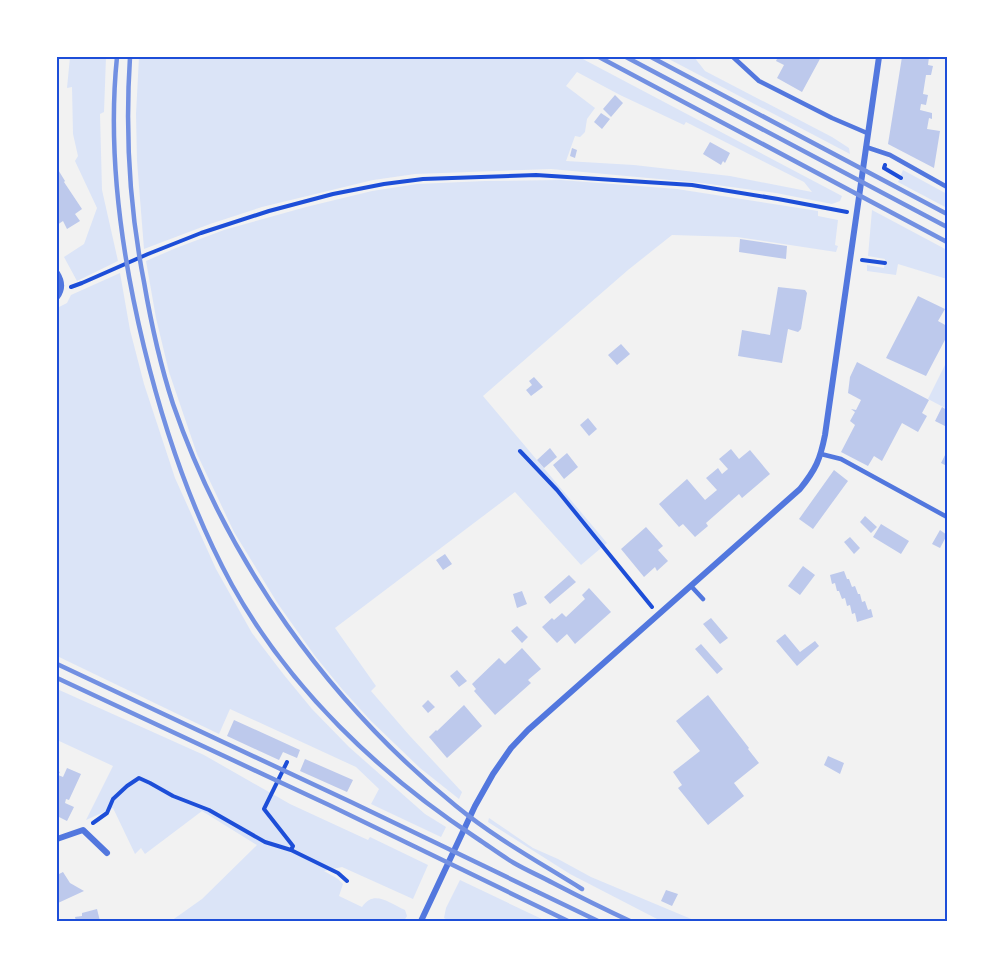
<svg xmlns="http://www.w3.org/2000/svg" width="1004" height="978" font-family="Inter,sans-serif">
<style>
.green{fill:#dbe4f7;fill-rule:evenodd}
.building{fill:#bdc9ec}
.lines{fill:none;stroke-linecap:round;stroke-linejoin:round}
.path{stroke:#1d4ed8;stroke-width:4}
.service{stroke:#5277de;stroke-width:4.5}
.minor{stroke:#5277de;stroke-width:6}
.rail{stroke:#7290e2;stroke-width:4.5}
.neatline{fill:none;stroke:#1d4ed8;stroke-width:2}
</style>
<rect width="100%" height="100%" fill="#f2f2f2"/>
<path class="green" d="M70,57H106L104,112L100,114L102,190L118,261L77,281L64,257L84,244L97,208L75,161L78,156L73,134L72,87L67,88Z
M139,57H579L842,196L840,201L832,204L776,193L702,183L551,169L415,174L373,180L262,207L210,224L144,249L137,161L136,114ZM577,72L620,95L684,125L686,122L804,182L812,192L730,176L634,165L566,161L575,136L580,137L585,132L587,119L595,108L566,86Z
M665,57H694L705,71L832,137L849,148L850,154Z
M903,170L947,194V208L898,182Z
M561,180L677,189L818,211V216L838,220L835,245L838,246L836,252L737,237L672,235L628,270L483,396L607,543L581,565L515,492L335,628L376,686L371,691L409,735L462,792L459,799L420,768L371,721L342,689L315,656L278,604L234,532L197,454L169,372L156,318L146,261L176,248L224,230L306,207L372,191L417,184L485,181Z
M872,210L947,250V279L898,264L896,275L867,271V265L884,268L885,259L868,256Z
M120,273L130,330L144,384L175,478L216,569L252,633L284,675L312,709L349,747L425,814L446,827L441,837L371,804L379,789L356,767L230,709L219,734L57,656V308L67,303L71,295Z
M947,361V409L928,399Z
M57,689L204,755L290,804L368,840L370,837L428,865L413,899L342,867L324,871L338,879L343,884L339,896L362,907C374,889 389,903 405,910L407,916L404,921H171L202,899L257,845L202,811L145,854L141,848L135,854L113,808L86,820L113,766L57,740Z
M489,818L533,848L558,859L591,877L696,921H661L570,874L488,822Z
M460,880L546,921H449L444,918L446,908Z"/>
<path class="building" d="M778,57H821L802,92L777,78L784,65L776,61Z
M902,57H929L928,65L933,66L931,75H926L923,94L928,95L926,105L921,104L920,110L932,113V119L929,118L927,129L940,131L934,168L888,144Z
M615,95L623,103L611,117L603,109Z
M601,113L610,119L602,129L594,122Z
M710,142L730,153L725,163L723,161L721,165L703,154Z
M572,148L577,150L575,158L570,156Z
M57,168L65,181L64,182L82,209L75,214L80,221L67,229L63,221L57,225Z
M740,239L787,246L786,259L739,252Z
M778,287L805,290L807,293L801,329L798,332L788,329L782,363L738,356L742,330L770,335Z
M918,296L945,309L938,321L947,326V336L926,376L886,358Z
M621,344L630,354L617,365L608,355Z
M857,362L929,400L922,413L927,416L918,432L902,423L882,461L874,456L868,466L841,452L855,425L850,421L855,412L851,409L856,410L861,400L848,393L850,377Z
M534,377L543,387L531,396L526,390L532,385L529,381Z
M942,407L947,410V427L935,421Z
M588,418L597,429L589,436L580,425Z
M550,448L557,457L544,468L537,460Z
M731,449L739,459L750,450L770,474L742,498L739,494L706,523L708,526L695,537L683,524L679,527L659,504L687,479L705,500L717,490L706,478L718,468L722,474L728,469L719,459Z
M947,451V466L941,463Z
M567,453L578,467L564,479L553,465Z
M834,470L848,481L813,529L799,519Z
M865,516L877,527L871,533L860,522Z
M881,524L909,541L901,554L873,537Z
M646,527L663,546L658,550L668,561L657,571L655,567L644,577L621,549Z
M940,530L947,535L940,548L932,544Z
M850,537L860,548L854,554L844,542Z
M445,554L452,564L443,570L436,560Z
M803,566L815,575L800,595L788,586Z
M844,571L847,579H849L852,587L855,586L858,594H860L862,602L865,601L868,610L871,609L873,617L857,622L855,613L852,614L850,605L847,606L845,598L842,599L839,591H837L835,583L832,584L830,575Z
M569,575L576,582L550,604L544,597Z
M589,588L611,612L575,644L567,634L557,643L542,627L552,618L554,620L562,613L566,617L585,599L582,595Z
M522,591L527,604L517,608L513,594Z
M711,618L728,638L720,644L703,624Z
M517,626L528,637L522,643L511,631Z
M785,634L800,652L815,641L819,646L797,666L776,641Z
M701,644L723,669L717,674L695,649Z
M522,648L541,669L528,680L531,683L495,715L474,691L476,689L472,684L499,658L505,664Z
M457,670L467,681L459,687L450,676Z
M708,695L749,748L748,749L759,763L734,783L744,796L708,825L678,788L682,785L673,772L700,751L676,721Z
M428,700L435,707L428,713L422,706Z
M464,705L482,726L447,758L429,737L436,730L437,731Z
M234,720L300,750L297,758L283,752L279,760L227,736Z
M828,756L844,763L840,774L824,765Z
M305,759L353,780L347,792L300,771Z
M67,768L81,774L69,800L66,799L65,803L74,807L67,821L57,816V771L60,772L58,775L63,777Z
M63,872L70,883L84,891L58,903L57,875Z
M666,890L678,894L672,906L661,901Z
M97,909L100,921H76L75,917L82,916V913Z"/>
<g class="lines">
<path class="path" d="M885,165L884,168L901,178
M862,260L885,263
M71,287L82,283L148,254L201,233L269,211L333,194L384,184L423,179L536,175L692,185L778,199L847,212
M520,451L557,490L652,607
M287,762L264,809L293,846L291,850
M93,823L107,813L113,799L127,786L139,778L150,783L173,796L209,810L265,842L291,850L338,873L347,881"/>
<path class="service" d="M733,57L759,81L832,118L867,133
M866,147L890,155L947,187
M821,454L841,459L947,517
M691,586L703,599"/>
<path class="minor" d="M57,273C62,281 63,289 57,297
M57,839L83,830L107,853
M421,921L475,806L493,774L511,748L528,730L800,489C816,469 820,460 825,435L879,57"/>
<path class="rail" d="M117,57C107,154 121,252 144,347C164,429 191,510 232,585C290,689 379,774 478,839C490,847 502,856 514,863C526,870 540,876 553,883C578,896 604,909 630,921
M130,57C125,134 129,206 144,282C151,323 160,364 173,404C227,561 328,702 456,806C495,838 539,862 582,889
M599,57L947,242
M626,57L947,227
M651,57L947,214
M57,664L351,802L598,921
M57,678L329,805L568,921"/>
</g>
<rect width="1004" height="978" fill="none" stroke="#ffffff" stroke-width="117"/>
<rect x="58" y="58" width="888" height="862" class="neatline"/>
</svg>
